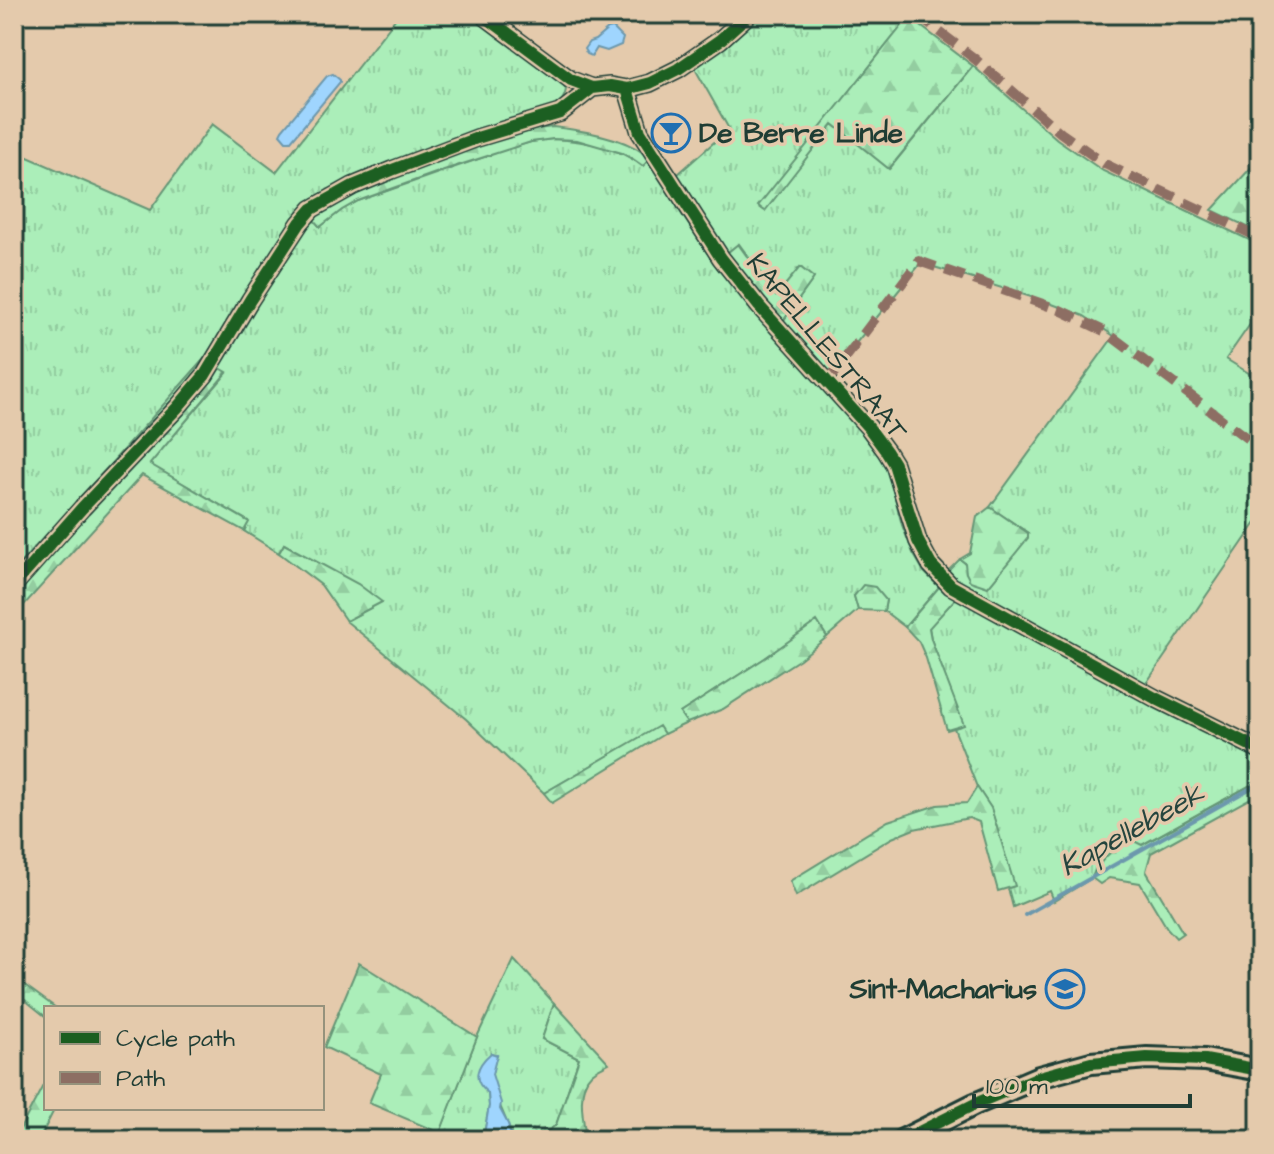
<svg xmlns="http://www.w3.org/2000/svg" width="1274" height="1154" font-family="'Architects Daughter',sans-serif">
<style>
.grass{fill:url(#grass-tufts);stroke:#659676;stroke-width:2}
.forest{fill:url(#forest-firs);stroke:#659676;stroke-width:2}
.water{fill:#9fd5fe;stroke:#6c98ad;stroke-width:2}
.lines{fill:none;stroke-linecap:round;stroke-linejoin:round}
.stream{stroke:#6c98ad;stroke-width:4}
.street-casing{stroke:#1f3d34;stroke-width:20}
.secondary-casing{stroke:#1f3d34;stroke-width:26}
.street{stroke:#e4caac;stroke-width:14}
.secondary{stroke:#e4caac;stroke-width:20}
.quiet{stroke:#8d6e63;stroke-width:10;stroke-dasharray:20 10;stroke-linecap:butt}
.cycleway-casing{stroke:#e4caac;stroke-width:17}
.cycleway{stroke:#1b5e20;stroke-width:12}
.labels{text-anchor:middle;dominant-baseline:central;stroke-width:7;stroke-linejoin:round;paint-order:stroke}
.poi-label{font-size:28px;font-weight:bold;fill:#1f3d34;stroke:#e4caac;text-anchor:start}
.street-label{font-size:28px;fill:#1f3d34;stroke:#e4caac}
.water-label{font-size:30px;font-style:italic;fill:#25453e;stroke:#e4caac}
</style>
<defs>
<pattern id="grass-tufts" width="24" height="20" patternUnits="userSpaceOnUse" patternTransform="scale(2)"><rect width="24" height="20" fill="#abeeb9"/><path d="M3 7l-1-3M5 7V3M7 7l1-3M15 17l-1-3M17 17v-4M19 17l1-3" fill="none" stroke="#93cda0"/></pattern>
<pattern id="forest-firs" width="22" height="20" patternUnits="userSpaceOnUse" patternTransform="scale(2)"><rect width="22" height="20" fill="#abeeb9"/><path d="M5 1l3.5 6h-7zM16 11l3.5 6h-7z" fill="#93cda0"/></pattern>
</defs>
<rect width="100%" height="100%" fill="#e4caac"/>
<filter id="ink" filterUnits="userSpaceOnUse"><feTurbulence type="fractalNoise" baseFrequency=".0125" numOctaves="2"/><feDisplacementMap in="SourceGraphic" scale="16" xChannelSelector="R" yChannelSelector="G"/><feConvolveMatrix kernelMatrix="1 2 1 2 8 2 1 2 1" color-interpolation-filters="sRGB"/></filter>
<g filter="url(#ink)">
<path class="grass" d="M399,14H476L562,82L566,89C565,98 559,105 552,108L316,199L304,207L290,224L204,359L157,413L14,570V151L150,210L212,124L276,172Z
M758,14H905L909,17L759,206L764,210L833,124L890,168L973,66L1057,139L1103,171L1260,245V310L1226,359L1260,380V517L1145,685L962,587L951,578L948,571L960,559L965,563L1028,533L990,507L1114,336L1084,316L1044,301L921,263L831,374L783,321L814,278L777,296L739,244L727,253L677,175L729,129L694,67Z
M553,139C584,141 618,146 642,166L650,159L681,213L718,269L855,423L879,454L888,471L902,525L913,553L924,572L939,587L905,627L884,611L886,600L854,596L858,610L827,637L817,622L765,658L680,713L687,723L664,734L659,727L544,793L466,719L346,621L381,602L284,544L279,553L244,531L248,521L149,464L227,373L217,367L262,293L313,219L320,227L342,210L358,201L507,149L531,142Z
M956,598L1118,685L1260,757V780L1142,845L1116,847L1096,867L1092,878L1054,901L1050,891L1013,907L1008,888L1014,886L991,809L977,787L954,728L963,725L931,639L929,627Z
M514,959L554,1003L542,1039L579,1058L556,1125L537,1140H512C509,1118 492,1098 492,1075C492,1069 495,1061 497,1055L491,1053L488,1093L489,1106L483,1140H437L477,1037Z"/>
<path class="forest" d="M909,17L973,66L889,169L833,124L765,211L758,206Z
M553,127C581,130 631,138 650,159L643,166L633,159L622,153L577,140L553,139L531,142L444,170L358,201L342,210L320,227L313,219C355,187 403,171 452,154C485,142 518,130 553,127Z
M1260,158V233L1212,210Z
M738,244L776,296L800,267L814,278L783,321L727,253Z
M204,359L227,372L150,464L249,522L244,531L142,475L14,616V594L128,470L116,458Z
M990,507L1028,533V538L988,587L970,581L966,573L965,563L960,559L970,553L977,517Z
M284,544L358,584L382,602L346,621L321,585L279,553Z
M863,585L875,587L886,600L884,611L858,610L854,596Z
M939,587L956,598L929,628L931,639L964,725L947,730L926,658L919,642L905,627Z
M817,621L827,637L800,659L723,709L687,723L680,713L765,658Z
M659,726L664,734L552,803L544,793Z
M1260,780V793L1151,853L1146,871L1183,933L1176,938L1167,928L1140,883L1109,878L1100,884L1092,878C1099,861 1113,848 1130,839L1142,845Z
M977,787L991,808L1015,886L998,891L979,822L969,818L914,829L892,838L796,896L790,881L888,821L937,805L967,803Z
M359,963L477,1037L440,1133L369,1103L381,1074L324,1047Z
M15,978L56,1008H46V1017L14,991Z
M554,1003L609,1063C604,1066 596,1069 592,1073C576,1088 583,1119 586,1137L584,1140H537L556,1125L579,1058L542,1039Z
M46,1080V1108H55L39,1140L17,1139L19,1131Z"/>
<path class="water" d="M613,28L623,38L621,45L607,51L597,48L592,56L587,54L584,49L589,42L595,40L608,29Z
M333,74L340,80V82L291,141H286L280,134L282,130L327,76Z
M491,1053L497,1055L492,1074L501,1103L500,1109L508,1124L512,1140H483L489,1106L488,1093C471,1080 476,1066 491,1053Z"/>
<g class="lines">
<path class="stream" d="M1025,915L1260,783"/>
<defs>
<path id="street" d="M482,14L571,80L592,88L610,86L627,89L650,83L678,69L720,40L749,14
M627,89L640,132L721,258L759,306L869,428L886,451L894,464L918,541L931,565L951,586L1155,698L1260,750
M14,585L82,508L177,408L205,375L250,300L300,223L312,209L353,186L392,170L477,138L560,113L592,88"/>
<path id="secondary" d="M903,1140L975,1104L1039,1077L1091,1063L1147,1058L1205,1060L1260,1070"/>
</defs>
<use href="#street" class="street-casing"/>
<use href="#secondary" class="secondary-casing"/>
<use href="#street" class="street"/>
<use href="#secondary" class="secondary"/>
<path class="quiet" d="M916,14L975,59L1061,133L1105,164L1260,238
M827,382L919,261L1060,310L1106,332L1260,448"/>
<defs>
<path id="cycleway" d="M482,14L571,80L592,88L610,86L627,89L650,83L678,69L720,40L749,14
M627,89L640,132L721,258L759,306L869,428L886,451L894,464L918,541L931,565L951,586L1155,698L1260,750
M14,585L82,508L177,408L205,375L250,300L300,223L312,209L353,186L392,170L477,138L560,113L592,88
M903,1140L975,1104L1039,1077L1091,1063L1147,1058L1205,1060L1260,1070"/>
</defs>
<use href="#cycleway" class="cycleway-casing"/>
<use href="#cycleway" class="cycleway"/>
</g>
</g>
<defs>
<symbol id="bar-ring" viewBox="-11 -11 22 22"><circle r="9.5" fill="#e4caac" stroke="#1f6fb2" stroke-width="1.5"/><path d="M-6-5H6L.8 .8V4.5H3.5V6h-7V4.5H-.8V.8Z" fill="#1f6fb2"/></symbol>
<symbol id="school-ring" viewBox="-11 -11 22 22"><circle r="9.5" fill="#e4caac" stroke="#1f6fb2" stroke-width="1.5"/><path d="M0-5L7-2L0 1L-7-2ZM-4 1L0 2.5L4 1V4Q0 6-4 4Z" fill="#1f6fb2"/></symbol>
</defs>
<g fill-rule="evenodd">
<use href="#bar-ring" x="649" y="111" width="44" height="44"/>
<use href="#school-ring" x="1043" y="967" width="44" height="44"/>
</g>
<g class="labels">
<g class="poi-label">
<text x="699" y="133">De Berre Linde</text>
<text x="1037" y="989" text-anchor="end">Sint-Macharius</text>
</g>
<g class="street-label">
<text transform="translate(827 347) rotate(50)">KAPELLESTRAAT</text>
</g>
<g class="water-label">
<text transform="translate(1132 830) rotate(-29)">Kapellebeek</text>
</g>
</g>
<rect width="1274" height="1154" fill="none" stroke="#e4caac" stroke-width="48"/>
<rect x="24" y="24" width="1226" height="1106" fill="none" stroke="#1f3d34" stroke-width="3" filter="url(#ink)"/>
<rect x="44" y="1006" width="280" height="104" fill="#e4caac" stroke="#95927c" stroke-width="2"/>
<rect x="60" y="1032" width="40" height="12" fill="#1b5e20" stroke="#95927c" stroke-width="2"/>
<text x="116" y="1046" font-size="24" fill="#1f3d34">Cycle path</text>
<rect x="60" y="1072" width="40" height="12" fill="#8d6e63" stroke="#95927c" stroke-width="2"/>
<text x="116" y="1086" font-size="24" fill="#1f3d34">Path</text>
<path d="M974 1094v12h216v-12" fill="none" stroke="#1f3d34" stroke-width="4"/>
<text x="986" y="1094" font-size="24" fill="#1f3d34" stroke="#e4caac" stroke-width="6" paint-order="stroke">100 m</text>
</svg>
